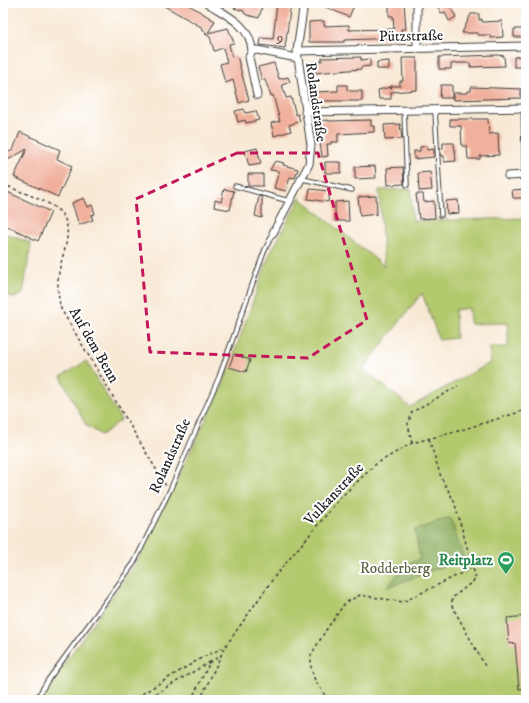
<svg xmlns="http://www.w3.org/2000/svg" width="529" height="703" font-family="'IM FELL DW Pica',serif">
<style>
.green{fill:#b3c96e;stroke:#687245;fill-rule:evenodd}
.forest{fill:#8ead61;stroke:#55643e}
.building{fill:#f0b09c}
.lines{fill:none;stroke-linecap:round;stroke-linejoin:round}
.lane-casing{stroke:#3d3b38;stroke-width:5.5}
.street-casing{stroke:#3d3b38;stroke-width:9}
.path{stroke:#3d3b38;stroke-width:1.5;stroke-dasharray:3 3;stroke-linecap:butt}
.lane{stroke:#fff;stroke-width:3.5}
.street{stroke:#fff;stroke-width:7}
.marked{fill:none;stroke:#c2185b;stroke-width:3;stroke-dasharray:8 5;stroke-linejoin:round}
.labels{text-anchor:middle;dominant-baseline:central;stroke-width:4;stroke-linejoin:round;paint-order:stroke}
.number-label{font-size:13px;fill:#51413c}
.street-label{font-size:15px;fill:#1c1c1c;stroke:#fff}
.leisure-label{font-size:15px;font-weight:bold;fill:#27864d;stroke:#fff;text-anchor:end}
.park-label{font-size:15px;fill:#58613d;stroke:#fff}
</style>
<rect width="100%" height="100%" fill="#fff"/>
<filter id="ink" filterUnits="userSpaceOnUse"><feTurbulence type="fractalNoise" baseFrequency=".025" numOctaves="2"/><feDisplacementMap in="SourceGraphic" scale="8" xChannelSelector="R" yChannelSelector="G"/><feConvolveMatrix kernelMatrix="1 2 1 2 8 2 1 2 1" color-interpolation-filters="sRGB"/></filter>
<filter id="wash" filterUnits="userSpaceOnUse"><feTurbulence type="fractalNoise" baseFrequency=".012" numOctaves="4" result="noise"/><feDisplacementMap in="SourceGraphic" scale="16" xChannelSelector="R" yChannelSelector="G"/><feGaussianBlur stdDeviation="0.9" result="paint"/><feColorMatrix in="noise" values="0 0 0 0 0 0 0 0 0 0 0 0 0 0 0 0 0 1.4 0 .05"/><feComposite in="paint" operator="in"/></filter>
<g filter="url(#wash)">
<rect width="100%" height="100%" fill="#f8e9d5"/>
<path class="green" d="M411,189L413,221L526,218V700H134L131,697L126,700H40L42,695L136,563L223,385L269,256L300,198L384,266L379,190ZM422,293L439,340L456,338L455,310L469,308L470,324L508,323V347H490V363L410,407L363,369Z
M3,233L31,243L23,294L14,298L3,294Z
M86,361L121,420L101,435L86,425L61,377Z"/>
<path class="forest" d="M450,518L464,558L386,588L407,564L420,559L415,530Z"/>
<g id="blocks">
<path class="building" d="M159,3H185L199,11L215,21L208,33L228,28L234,43L229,44L232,57L237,56L249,100L239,103L233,80L225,83L220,64L227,62L223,48L214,51L210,37L205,34L207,33L202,30L203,28Z
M236,3H263L259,18L247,15L244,13V11L234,8Z
M277,3H291L285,48L260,45L261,38L273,39Z
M316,3H355L349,17Z
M389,3H404L406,29H401V35H396V38L344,40V42H309V22L324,21V26L349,25V30L394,29L393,16H389Z
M436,3H448L456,17L449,21L445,12L441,13Z
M471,14H479V20L482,19V22L502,21L503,37L491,38V35H478V33H462Z
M514,29H525V37H514Z
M498,55L504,56L505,66L470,67V63H457L451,64V69H439V57Z
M526,56V67H514V57Z
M361,57V60L370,59V66L361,67V69L314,73L313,62L322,61V58Z
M402,58H417V90L391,92V99H379L378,90L391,87V89V86H400V81H403Z
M389,61V69H377V62Z
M274,63L279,79L288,77L290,82L282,85L286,98L291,97L296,115L298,114L300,121L289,125L291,131L274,136L271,123L280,121L273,95L271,96L265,80H262L258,67Z
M338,85H347V90L351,91H362V101H316V92L338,91Z
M441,85H452V98H440Z
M471,87L521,89V98L453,100V93H467V91H471Z
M244,109L245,113L256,111L259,120L246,123L245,120L238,122L235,111Z
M450,119H488L489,134L498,133L499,155L480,156V159H468L467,146H462L461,126H450Z
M328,120V121L371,120V126H374V132L338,134V142H331V144H327L328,156L322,157L317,121Z
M400,124L402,139L385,140L384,125Z
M20,132L60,150L57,159L72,166L58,197L14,177L27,149L6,161L3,155L13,150Z
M443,143H454L456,161L444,162V156H441L440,149L443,148Z
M427,146V150L434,149V157L414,159V151H420V147Z
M257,148L261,164L249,166L245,151Z
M275,161L284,163L283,165L298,169L295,178L290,177L286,191L274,188L279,171L270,170Z
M325,162H341V173H325Z
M375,166L376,178L355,179V167Z
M403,167L404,184L388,185L387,168Z
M430,172L432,190L419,191L418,173Z
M248,174H263V186H248Z
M224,189L234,191L230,210L214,207L215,200L221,202Z
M310,189L330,191L328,202L308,199Z
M526,189V198H513L512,190Z
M3,190L51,212L38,241L3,224Z
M416,194H423L424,202L434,201L435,218L419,219Z
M259,196L262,197V218L255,216Z
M376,196L377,214L360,216L358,197Z
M84,198L88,207L92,205L95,214L91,215L93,220L79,225L72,203Z
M458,200L459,213L447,214L446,201Z
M348,201L349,221H335V202Z
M234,354L250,360L246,372L229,367Z
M526,616V688L519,689L515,643L509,644L507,618Z"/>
</g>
</g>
<g filter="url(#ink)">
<use href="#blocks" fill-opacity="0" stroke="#3d3b38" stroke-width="1"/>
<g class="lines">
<defs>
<path id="lane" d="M404,110L407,185
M435,110L441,215
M303,179L352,190
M235,186L289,201
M36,700L48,680L134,563L170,490L219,377L264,252L273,233"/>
<path id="street" d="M207,3C226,15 251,25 252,51L249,57L257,95
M417,49V3
M252,51L257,50L297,58
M297,51L526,46
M525,108L526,175
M305,112L526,108
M508,176L526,175
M273,233L309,164L311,145L297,51L304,3"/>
</defs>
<use href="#lane" class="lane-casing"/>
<use href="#street" class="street-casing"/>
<path class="path" d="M3,184C19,192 39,197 54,207C78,223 63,250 59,272C57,285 58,297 61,309L166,486
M429,439L441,477L454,501L476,579L452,598V606L485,666
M412,443L408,424L412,412L458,386
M132,700L203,657L225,647
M145,700L210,662
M191,700L210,662L221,656
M200,700L225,647L275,576L342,496L376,464L412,443L455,432L526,410
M328,700L314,678L311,667V655L326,630L345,603L360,595L403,602L472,568"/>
<use href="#lane" class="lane"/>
<use href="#street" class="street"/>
</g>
</g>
<path class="marked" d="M237,153H318L367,320L308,358L150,352L136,199Z"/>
<defs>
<symbol id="stadium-pin" viewBox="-11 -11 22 30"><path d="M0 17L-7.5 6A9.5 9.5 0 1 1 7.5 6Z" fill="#2e9e5b" stroke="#fff"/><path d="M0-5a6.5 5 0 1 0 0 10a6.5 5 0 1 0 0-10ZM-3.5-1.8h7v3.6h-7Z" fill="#fff"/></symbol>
</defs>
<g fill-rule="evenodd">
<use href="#stadium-pin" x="496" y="550" width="20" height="27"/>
</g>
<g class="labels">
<g class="number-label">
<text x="280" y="38">9</text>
</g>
<g class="street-label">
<text transform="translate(411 36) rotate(-1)">Pützstraße</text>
<text transform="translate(316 102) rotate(82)">Rolandstraße</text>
<text transform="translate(94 345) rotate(60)">Auf dem Benn</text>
<text transform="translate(170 456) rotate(-66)">Rolandstraße</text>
<text transform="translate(334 494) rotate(-47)">Vulkanstraße</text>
</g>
<g class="leisure-label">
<text x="493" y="560">Reitplatz</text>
</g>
<g class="park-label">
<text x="395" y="568">Rodderberg</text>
</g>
</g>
<rect width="529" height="703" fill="none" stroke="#fff" stroke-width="16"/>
</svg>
